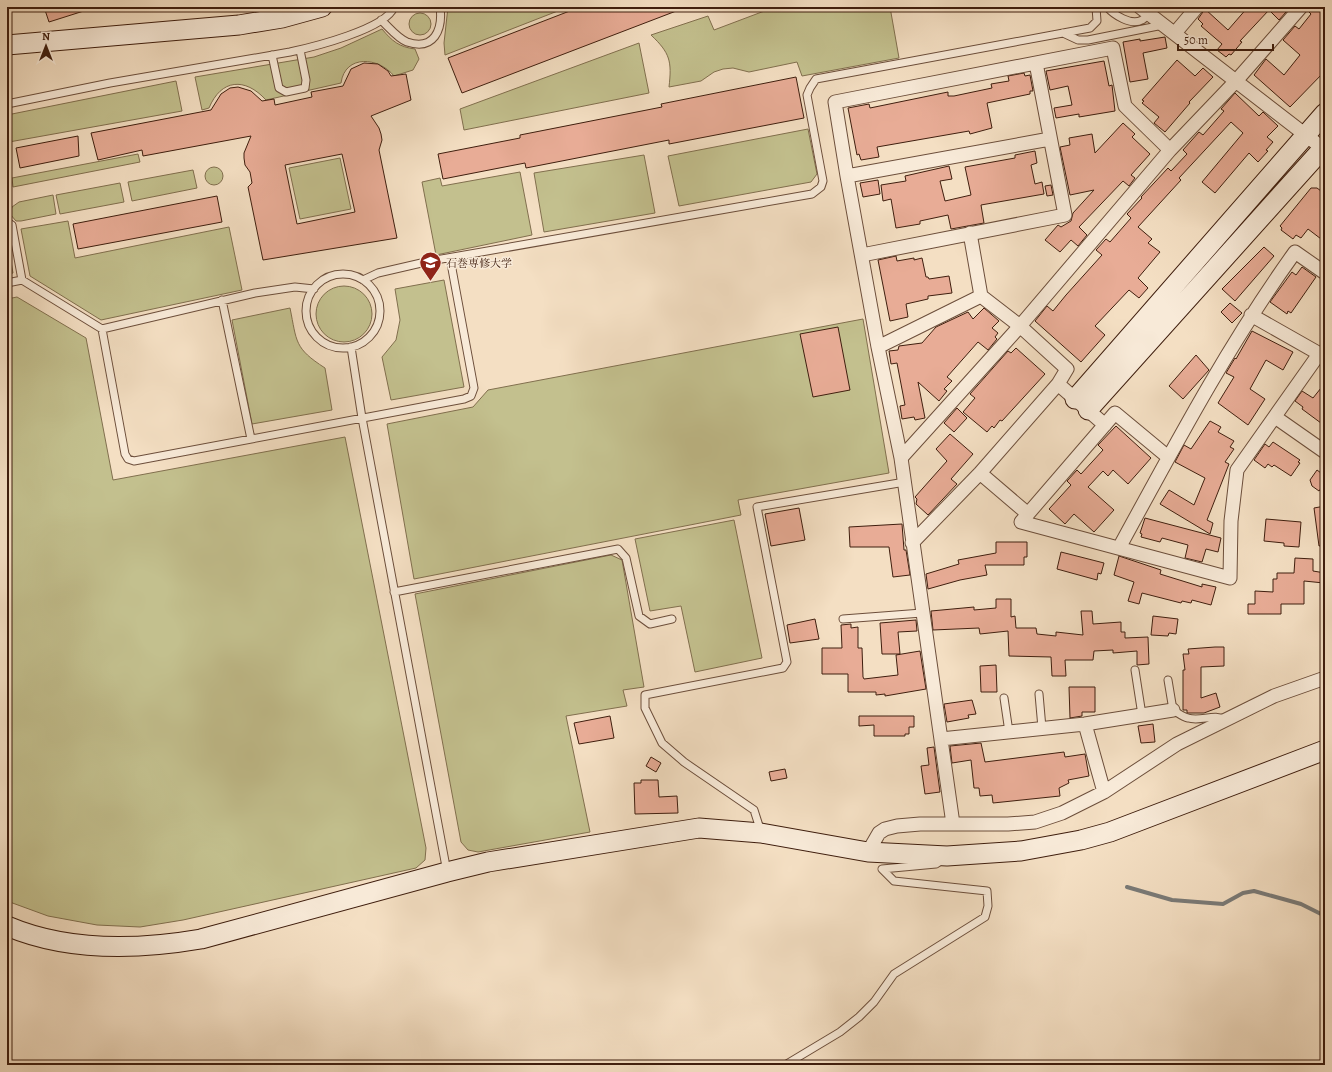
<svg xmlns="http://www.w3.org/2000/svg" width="1332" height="1072" font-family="Alegreya,'Noto Serif JP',serif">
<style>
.green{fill:#c3c08e;stroke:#816f4e}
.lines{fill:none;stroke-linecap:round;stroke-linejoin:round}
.stream{stroke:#7a7b78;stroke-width:4}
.building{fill:#e8ac96;stroke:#3f1e0e;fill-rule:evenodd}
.lane-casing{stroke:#6c4e3b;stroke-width:9}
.street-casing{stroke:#6c4e3b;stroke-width:15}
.secondary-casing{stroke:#3f1e0e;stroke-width:21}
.lane{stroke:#f8ead8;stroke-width:7}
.street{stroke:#f8ead8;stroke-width:13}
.secondary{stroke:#f8ead8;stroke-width:19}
.labels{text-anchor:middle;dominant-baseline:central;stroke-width:3;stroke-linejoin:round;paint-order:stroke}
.poi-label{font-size:11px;fill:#3f1e0e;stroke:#f8ead8;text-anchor:start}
</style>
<rect width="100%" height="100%" fill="#f4dfc3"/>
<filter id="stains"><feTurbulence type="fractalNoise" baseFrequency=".005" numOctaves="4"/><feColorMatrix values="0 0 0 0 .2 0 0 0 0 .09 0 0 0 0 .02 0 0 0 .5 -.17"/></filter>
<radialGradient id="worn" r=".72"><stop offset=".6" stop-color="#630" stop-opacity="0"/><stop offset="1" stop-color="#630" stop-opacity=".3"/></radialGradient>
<path class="green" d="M448,7H568L445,55L444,43Z
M775,7H890L899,58L802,76L797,62L749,72L733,68L723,69L714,72L701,81L669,87C672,61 670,53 651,35L708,16L714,30Z
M409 24a11 11 0 1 1 22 0a11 11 0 1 1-22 0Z
M382,29C392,41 399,47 415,49L419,59L413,70L394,76C379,57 345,54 341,83L266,100C245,77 221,79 209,108L202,110L195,77L314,57L341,48Z
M639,43L649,93L464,130L460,109Z
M176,81L182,111L9,142L7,115Z
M808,129L817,174L811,182L679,206L668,156Z
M138,154L140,162L13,187L12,178Z
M644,155L655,213L544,232L534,173Z
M340,158L351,209L300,219L289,168Z
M205 176a9 9 0 1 1 18 0a9 9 0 1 1-18 0Z
M193,170L197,188L132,201L128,182Z
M520,172L532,235L436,255L422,182L440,178L442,186Z
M120,183L124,202L60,214L56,195Z
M53,195L56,214L21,221H16L10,214L12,207L19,202Z
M68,221L75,258L229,227L242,290L101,320L30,276L21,229Z
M7,238L13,273L7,275Z
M444,280L464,387L391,400L382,357L396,340L400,320L395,289Z
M316 314a28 28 0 1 1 56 0a28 28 0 1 1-56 0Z
M17,297L86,338L113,480L345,437L426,848L425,860L416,868L183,920L140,927L97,925L48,916L7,901V299Z
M290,308C297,342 294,348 325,368L332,410L252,424L232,320Z
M863,319L889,473L738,500L741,515L414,579L387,424L473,407L488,390Z
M734,520L762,658L695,672L681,606L650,611L635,539Z
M611,555L622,560L644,687L623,690L627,706L566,716L590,832L478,852L468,850L461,842L415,594Z"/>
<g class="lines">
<path class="stream" d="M1127,887L1172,900L1223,904L1243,893L1254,891L1301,904L1325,916"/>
</g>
<path class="building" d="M44,7H89L90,9L49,22Z
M580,7L684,8L462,93L448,58Z
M1248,7H1280L1286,12L1279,20L1269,10L1240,41L1242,42L1231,55L1229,54L1226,57L1217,50L1222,44L1201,26L1203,24L1198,19L1205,9L1228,30Z
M1309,7H1320L1325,12V71L1290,107L1254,75L1266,59L1284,75L1300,55L1283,40L1295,26L1299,29L1311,14L1308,11Z
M1165,37L1167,48L1143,53L1148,79L1130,82L1123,42L1140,39V41Z
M1177,60L1195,76L1203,68L1213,77L1189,102L1190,103L1165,132L1154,123L1159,117L1142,103L1144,101L1142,100Z
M1104,61L1109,86L1112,85L1115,111L1079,117V114L1056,118L1054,108L1072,105L1068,86L1050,90L1046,71Z
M364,63L378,64L388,71L391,76L406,74L411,100L371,116L379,128L381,134L382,140L379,150L397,238L263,260L248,187L252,183L250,172L245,165L244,158V153L251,136L143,156L142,150L98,160L91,133L211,110L221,94L230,88L238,87L251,91L262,101L274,99L275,105L312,97L311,92L343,86L351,69ZM342,154L355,212L297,224L285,165Z
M1024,73L1025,76L1030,75L1033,91H1030V94L987,103L992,128L970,134L969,131L877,147L879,157L861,160L859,154L857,155L848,108L869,104L870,108L948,92V96H954L992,88L991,84L1009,81L1008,76Z
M796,77L804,118L669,144V140L526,168L525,163L443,179L438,154L520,138V135L662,107L661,104Z
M1235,93L1259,116L1263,112L1278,126L1267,137L1273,142L1266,150L1268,151L1258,162L1249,153L1215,193L1202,182L1243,133L1231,122L1179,178L1181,180L1138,227L1152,239L1148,243L1160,252L1138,278L1148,288L1139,298L1129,290L1095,326L1105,335L1081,362L1035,321L1047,306L1053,311L1066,295L1102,255L1096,250L1106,239L1110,242L1131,218L1127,214L1142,198L1141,197L1168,168L1171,171L1187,154L1183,150L1199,132L1203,135L1224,111L1221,109Z
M1123,123L1135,134L1132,137L1150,154L1131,175L1135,178L1129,186L1123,181L1079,227L1087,235L1078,246L1071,240L1060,252L1045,240L1058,225L1061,227L1071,221L1073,213L1094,190L1070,195L1060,147L1070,145L1069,138L1092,134L1095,153Z
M78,136L79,156L20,168L16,148Z
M1035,151L1037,163L1031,165L1035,184L1042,182L1044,194L981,205L984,223L951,229L948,215L920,221V224L896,228L891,199L883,201L881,185L906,181L905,176L949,166L952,179L940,181L945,201L971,195L965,167L1015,158V155Z
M878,180L880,194L863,197L860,183Z
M1051,185L1053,195L1047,196L1045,186Z
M1311,188H1317L1325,194V242L1308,229L1301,238L1296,235L1293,239L1281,230L1282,228L1280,226Z
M217,196L222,222L78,249L73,224Z
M1264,247L1274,256L1235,301L1222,289Z
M896,256L897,261L914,258V260L922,258L926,277H928L929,279L949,276L952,293L928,296V299L906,304L908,317L890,321L878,260Z
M1302,267L1316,277L1291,313L1288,311L1287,314L1270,302L1292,272L1296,275Z
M1230,303L1242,313L1232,323L1221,312Z
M984,308L999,321L992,328L998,333L995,337L997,339L988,350L978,342L947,377L952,381L944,389L947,391L939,401L918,382L925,418L915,420L914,417L902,419L900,406L905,405L897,363L891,364L889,351L898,350L899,346L922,343L936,327L968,312L973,319Z
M838,327L850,390L813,397L800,334Z
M1252,331L1293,352L1283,370L1266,360L1250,389L1265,399L1248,425L1218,403L1234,377L1226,373L1235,358L1236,359Z
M1016,348L1045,374L1002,421L1000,420L994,428L992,426L987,432L963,412L975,398L970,394L1008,351L1011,353Z
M1196,355L1209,370L1183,399L1169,386Z
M1325,383V426L1302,409L1303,407L1295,401L1302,391L1313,398Z
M957,408L967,418L954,432L944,423Z
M1210,421L1221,427L1218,432L1234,441L1230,447L1234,449L1225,462L1229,464L1207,520L1213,523L1210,534L1160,504L1169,490L1194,505L1205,478L1175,462L1184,445L1191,449Z
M1116,426L1151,458L1128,484L1113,470L1108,476L1103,471L1088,487L1114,510L1094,532L1074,514L1065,524L1049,509L1071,485L1067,481L1077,470L1081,474L1103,450L1098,445Z
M950,434L973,454L951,479L957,484L928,515L916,504L917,499L915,497L947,461L936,449Z
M1273,442L1300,460L1298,462L1300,463L1291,476L1274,465L1272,467L1268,464L1265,468L1254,460L1265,444L1269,447Z
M1317,470L1325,476V483L1319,491L1312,486L1310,480Z
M1325,506V545L1319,546L1314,508Z
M799,508L805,540L771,546L765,514Z
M1145,518L1221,538L1218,552L1206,549L1202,562L1185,558L1188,545L1162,538L1160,542L1141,537L1142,534L1140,533Z
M1266,519L1301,522L1299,547L1284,546V543L1264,541Z
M902,524L904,550H906L910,575L893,577L889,547H850L849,527Z
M996,542H1027V557H1024V565H985L987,575L960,580L928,589L926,574L959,564L958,560L996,553Z
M1061,552L1104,563L1101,574L1098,573L1097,580L1057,569Z
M1119,556L1161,570L1160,574L1202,587V584L1216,587L1211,605L1192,600L1191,603L1182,601L1181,603L1142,593L1139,604L1128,601L1134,582L1114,575Z
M1295,558L1313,559V571L1325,573L1324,583L1304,581V604H1281V614H1248V604H1255V591L1273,592V579H1277V573H1294Z
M996,599H1011V617L1015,616L1016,628H1036L1037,634L1056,636V632L1083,635L1081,611H1092L1093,624L1121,622V632H1125V638L1148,637L1149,664L1137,665V651L1113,653V650L1094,651L1093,660H1065L1066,676H1052L1051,657L1009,656L1008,631L980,634L979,628L933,630L931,611L974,607V610L996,608Z
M1153,616L1178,619L1176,634L1169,633L1168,636L1151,635Z
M815,619L819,639L790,643L787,625Z
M916,620L917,631L898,632L900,654H882L880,623Z
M851,624V628L858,627V648H862L863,677L864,679L898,675L896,655L920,651L926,689L885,696V694L876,695V692H848V674H822V648H842L841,625Z
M1215,647H1224V666L1201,667V698L1216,693L1220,707L1204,713H1187V710H1183V670H1185L1183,654H1189L1188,649Z
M996,665L997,692H981L980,666Z
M1069,687H1095V712H1082V716L1070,718Z
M972,700L976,714L968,715L969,718L947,722L944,704Z
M610,716L614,738L579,744L574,723Z
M859,716H914V727H909V734H905V736H874V725L859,726Z
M1153,724L1155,742L1141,743L1138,726Z
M981,743L985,762L1064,752L1065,757L1085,754L1089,776L1068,780L1069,783L1059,788L1060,796L993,803L992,795L980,796L979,788H974L971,760L952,763L950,746Z
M934,747L940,792L925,794L921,766L929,765L927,748Z
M651,757L661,763L656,772L646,766Z
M785,769L787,778L771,781L769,772Z
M641,780H658L659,797L677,796L678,813L635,814L634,783H641Z"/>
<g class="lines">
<defs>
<path id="lane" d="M1107,7C1114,15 1131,26 1142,20C1144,19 1147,16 1149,14
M381,20C389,27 397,38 407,42C434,51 443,30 440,7
M1063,33L1078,40H1088L1163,25
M272,55L279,88L286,92L305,88L306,80L300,50
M7,104L110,83L290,52C313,47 386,29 394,7
M7,222L12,225L22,280
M306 311a37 37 0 1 1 74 0a37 37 0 1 1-74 0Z
M363,280L378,273L430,261L812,194L821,187L823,181L807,95L810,88L816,79L1090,28L1097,21L1096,7
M7,283L22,280L102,329L125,454L128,459L134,461L464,399L471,396L474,388L450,258
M222,300L251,439
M102,329L255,293L295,287L314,289
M351,347L362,418L447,872
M394,592L618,549L626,558L639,616L650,624L672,619
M843,619L922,613
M1135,670L1142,715
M1168,680L1173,710C1178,713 1183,717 1188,718C1201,722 1214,713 1226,720
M1039,694L1042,728
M1004,698L1009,732
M761,832L754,810L684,762L662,743L645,708V695L783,668L787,662L757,507L905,482
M785,1065L840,1032L859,1017L874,1002L894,974L985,917L988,906L987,891L894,881L882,869L936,864L939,862"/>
<path id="street" d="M1140,7L1325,150
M1175,33L1197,7
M847,176L1050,139
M970,233L981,296
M862,255L1065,215L1036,63
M1251,315L1325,357
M878,347L981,296L1020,326L1067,369L1058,384L980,473L912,543
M1058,384L1105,425
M1275,417L1325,452
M1168,457L1115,413L1021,522L1230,578L1231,521L1237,470L1319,354
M901,458L1020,326L1170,150L1236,81L1301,7
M980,473L1028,514
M1119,548C1174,447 1228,345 1295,252L1325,273
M1085,724L1104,792
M941,739L1085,724L1173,710
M953,824L901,458L878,347L847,176L835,102L1113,48L1125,106L1170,150
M868,852L879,833L885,829L897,826L920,824H1008L1035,822L1062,813L1104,792L1177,744L1274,696L1325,678"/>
<path id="secondary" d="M7,45L239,25L282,18L322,7
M1075,399L1325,113
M1088,410L1325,146
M7,926C68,952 137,950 201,939L447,872L488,862L699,828L761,833L868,852L947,856L1021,851L1081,840L1110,832L1325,750"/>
</defs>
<use href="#lane" class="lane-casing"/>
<use href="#street" class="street-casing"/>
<use href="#secondary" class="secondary-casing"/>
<use href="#lane" class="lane"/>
<use href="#street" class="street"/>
<use href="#secondary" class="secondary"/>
</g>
<defs>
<symbol id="university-pin" viewBox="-11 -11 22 30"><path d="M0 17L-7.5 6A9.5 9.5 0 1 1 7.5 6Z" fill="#8f2418" stroke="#f8ead8"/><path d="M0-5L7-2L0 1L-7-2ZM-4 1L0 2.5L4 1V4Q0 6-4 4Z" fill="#fff"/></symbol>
</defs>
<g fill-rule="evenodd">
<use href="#university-pin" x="418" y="250" width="25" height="34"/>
</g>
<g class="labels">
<g class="poi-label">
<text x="446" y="263">石巻専修大学</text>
</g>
</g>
<rect width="1332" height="1072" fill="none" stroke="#f4dfc3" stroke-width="24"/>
<rect x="8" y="8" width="1316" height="1056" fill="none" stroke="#3f1e0e" stroke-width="2"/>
<rect x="12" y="12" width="1308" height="1048" fill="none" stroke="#3f1e0e"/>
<g transform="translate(46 46)" stroke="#f8ead8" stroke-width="3" paint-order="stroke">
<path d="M0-3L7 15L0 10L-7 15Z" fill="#3f1e0e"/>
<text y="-6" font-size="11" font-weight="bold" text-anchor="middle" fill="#3f1e0e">N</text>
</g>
<path d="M1178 44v6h95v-6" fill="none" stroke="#3f1e0e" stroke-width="2"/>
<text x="1184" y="44" font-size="12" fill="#3f1e0e" stroke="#f8ead8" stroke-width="3" paint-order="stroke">50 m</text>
<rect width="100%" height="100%" filter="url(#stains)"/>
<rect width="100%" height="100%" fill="url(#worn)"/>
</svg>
